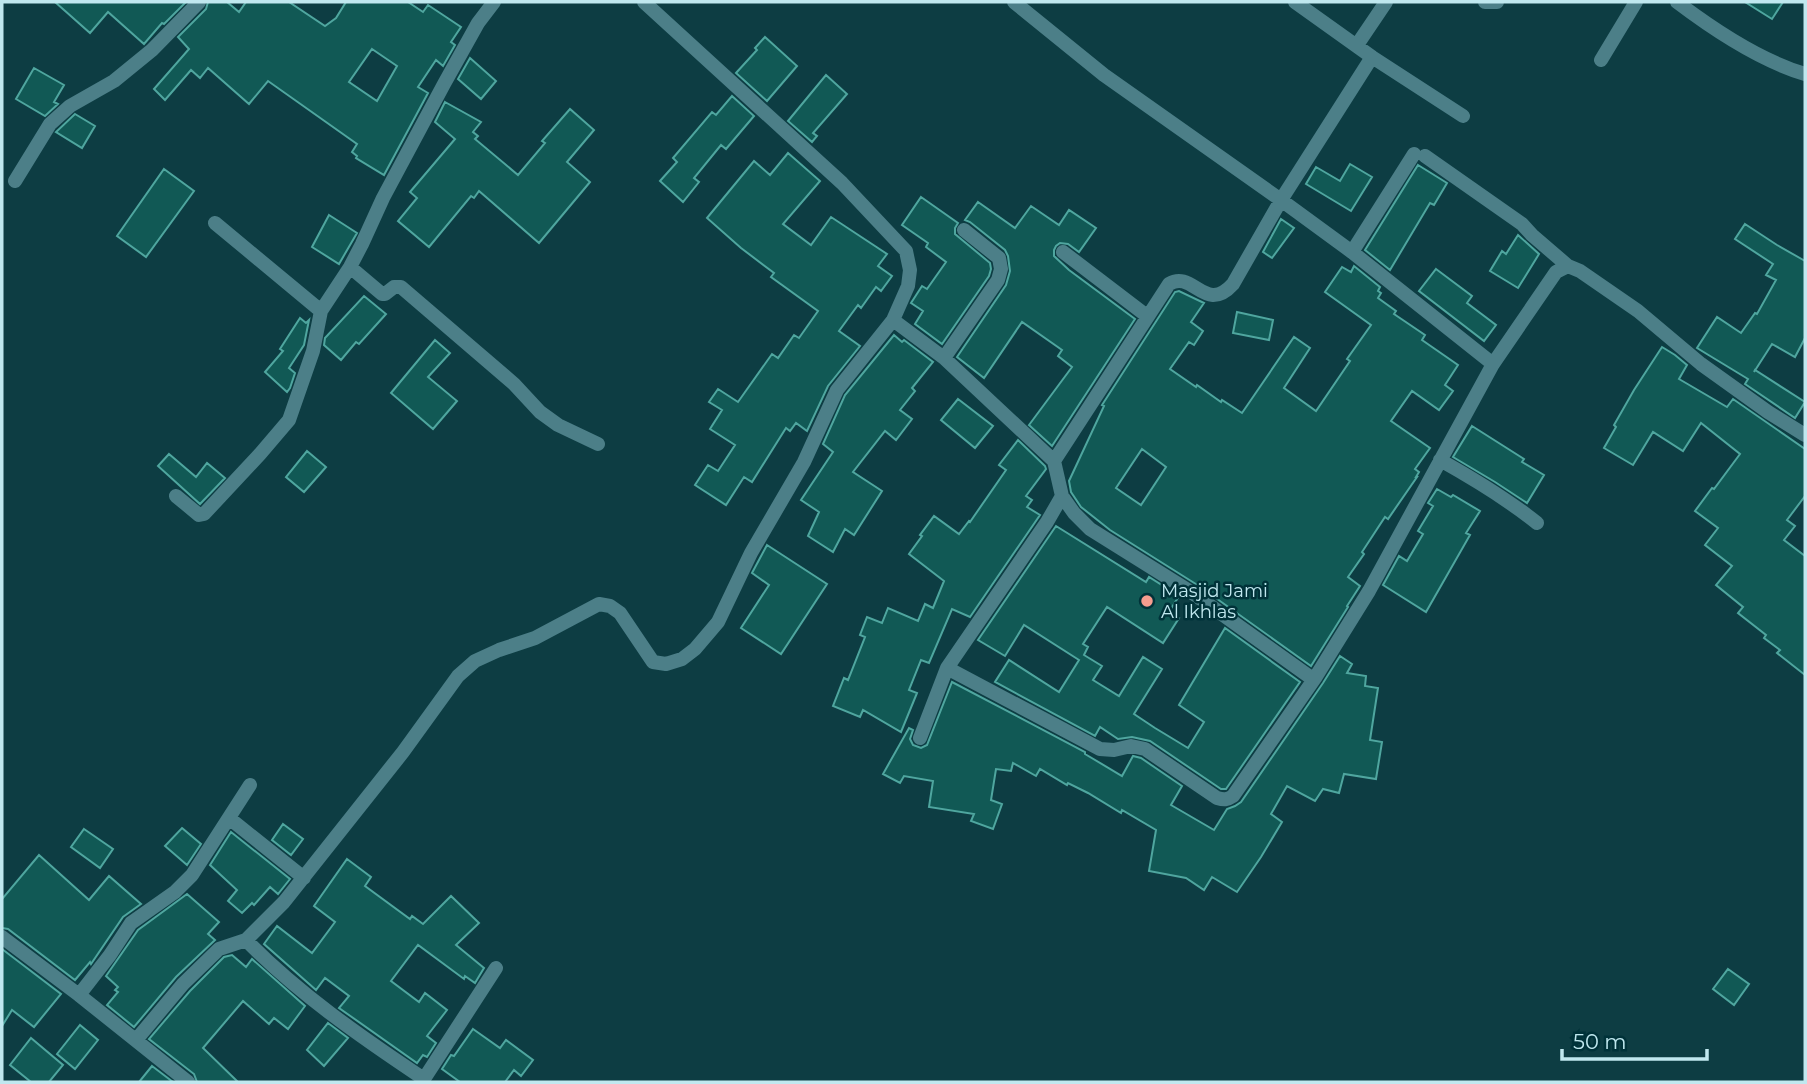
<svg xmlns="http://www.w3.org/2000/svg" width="1807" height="1084" font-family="Montserrat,sans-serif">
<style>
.building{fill:#115955;stroke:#4fa69f;stroke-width:2;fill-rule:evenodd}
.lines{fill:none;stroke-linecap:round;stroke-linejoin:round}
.minor{stroke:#4c7f88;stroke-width:14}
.poi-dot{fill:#f59d8f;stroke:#003239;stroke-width:2.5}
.labels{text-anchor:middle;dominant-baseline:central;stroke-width:5;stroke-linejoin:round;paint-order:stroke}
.poi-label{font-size:18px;fill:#c0e8ef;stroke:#003239;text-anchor:start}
</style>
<rect width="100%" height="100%" fill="#0d3d43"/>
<path class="building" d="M55,2H186L164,24L162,23L144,44L108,12L90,33Z
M208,2H227L239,12L246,2H289L325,26L336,18L346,2H408L423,12L428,5L461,27L451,42L455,45L443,66L436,60L418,87L428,93L384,175L356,158L357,156L352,152L357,144L268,81L249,104L208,68L200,78L191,70L165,100L154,89L189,49L178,37L206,9ZM372,49L397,66L377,101L349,82Z
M1745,2H1783L1772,19Z
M765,37L797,66L767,101L736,73L757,50L755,48Z
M470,58L496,81L481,99L458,79Z
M34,68L64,85L54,102L58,104L45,116L16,99Z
M826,75L847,94L813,133L817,136L812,142L788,121Z
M732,96L754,116L726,149L721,145L694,178L699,182L683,202L660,181L677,162L673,158L712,112L716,115Z
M445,102L481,122L473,132L478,136L475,139L518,175L545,143L542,141L570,109L594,130L567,162L590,182L539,243L479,191L474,198L471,196L429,247L398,221L417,198L410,192L455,139L435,122Z
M75,114L95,126L82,148L56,132Z
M788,153L820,181L783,224L811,245L831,217L887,254L878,266L892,276L881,291L876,287L861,308L858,305L839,331L860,346L828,386L807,431L796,423L790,431L786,428L752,482L744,477L726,505L695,485L708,465L718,471L735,445L710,429L722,410L709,402L718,389L738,402L772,354L778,358L794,335L799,338L818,311L771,277L774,273L741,248L707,218L754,161L770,175Z
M1350,164L1372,177L1351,211L1306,184L1316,167L1340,181Z
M1418,165L1447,183L1434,205L1430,203L1390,270L1365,250Z
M164,169L194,191L146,257L117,236Z
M921,197L958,223L955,228V234L990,263L991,269L989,276L942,344L915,324L923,311L911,303L922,286L927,289L946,262L926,247L928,243L902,225Z
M978,202L1015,228L1031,206L1059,225L1069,210L1096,228L1079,252L1068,244L1060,243L1056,246L1054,250V256L1069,270L1135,319L1052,446L1029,425L1072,367L1058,356L1062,350L1022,322L984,378L957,357L1006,285L1010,271L1008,256L1005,250L970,222L965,220Z
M329,215L357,233L339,264L312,247Z
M1281,219L1294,228L1272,258L1263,252Z
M1745,224L1777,245L1805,261V338L1795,357L1772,344L1754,372L1755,370L1805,402L1795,418L1745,384L1748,379L1697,348L1717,317L1741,333L1755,313L1757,314L1776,280L1766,275L1773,264L1735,239Z
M1518,235L1539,254L1518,288L1490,271L1502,251L1506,254Z
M1354,266L1380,287L1378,291L1381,293L1378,298L1396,311L1394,314L1425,335L1422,340L1458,365L1445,385L1453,391L1439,410L1412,391L1391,421L1430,448L1415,469L1419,472L1416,477H1417L1388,519L1385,517L1362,552L1364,554L1348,577L1360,586L1347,606L1348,607L1311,666L1199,586L1110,530L1081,507L1071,492L1069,481L1104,406L1102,405L1175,292L1179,291L1204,303L1191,322L1203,331L1194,345L1189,342L1170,369L1196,387L1197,385L1221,402L1222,400L1242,413L1294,337L1310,348L1284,388L1316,411L1350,361L1347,359L1371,325L1325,292L1342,267L1351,272ZM1142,449L1166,467L1141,505L1116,488Z
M1436,269L1472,296L1467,303L1496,325L1484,341L1419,291Z
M364,296L386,314L359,344L356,342L341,360L324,345L325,338Z
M1237,312L1273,320L1269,340L1233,333Z
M300,318L306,323L309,320L304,345L289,368L295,373L290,388L287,392L265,372L283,351L280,349Z
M894,335L902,342L904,340L933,362L912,388L915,391L900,410L912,419L896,440L885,431L853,472L882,491L854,535L845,529L833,552L808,536L819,512L801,500L833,452L823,444L845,395Z
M435,340L450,353L428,377L457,401L433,429L391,393Z
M1662,347L1675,355L1687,365L1679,379L1727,407L1733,399L1805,449V496L1787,520L1795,526L1784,540L1805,556V675L1777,653L1780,650L1764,638L1766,635L1738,613L1743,607L1716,585L1732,566L1705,545L1718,528L1695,511L1712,488L1714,489L1740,454L1701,423L1683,451L1653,432L1633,465L1604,448L1616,427L1614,425L1634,390Z
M958,399L993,426L975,448L941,420Z
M1472,426L1524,459L1522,462L1544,475L1527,503L1495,482L1453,457Z
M1018,440L1045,466L1046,469L1026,496L1032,500L1027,507L1040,515L970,617L952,609L929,663L921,660L909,690L917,693L901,732L863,710L860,717L833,706L844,678L848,680L865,637L860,635L867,617L882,623L888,608L918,621L925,604L933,608L944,581L909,554L922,536L920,535L934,516L959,534L969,521L970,522L1006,470L999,465Z
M307,451L326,467L304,492L286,477Z
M169,454L196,477L207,463L225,478L200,504L158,466Z
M1437,489L1451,497L1453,495L1480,511L1466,533L1470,535L1426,612L1383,585L1399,556L1407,561L1423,534L1418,531L1433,506L1428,503Z
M1056,526L1146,582L1149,577L1179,596L1169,612L1179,618L1163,643L1107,607L1083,644L1088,647L1084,655L1102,666L1093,680L1119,696L1143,657L1162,669L1134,714L1155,728L1188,748L1204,722L1179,705L1225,628L1300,682L1226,789H1221L1150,741L1132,737L1118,739L1100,727L1095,736L995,682L1009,660L1059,692L1079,660L1024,625L1005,656L978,640Z
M767,545L827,584L781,654L741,628L769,585L752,573Z
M1340,656L1352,664L1347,673L1366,676L1365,686L1378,688L1370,740L1382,742L1376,779L1344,774L1339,793L1323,789L1315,801L1287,786L1271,814L1282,822L1261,857L1237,892L1212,877L1204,890L1186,878L1149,871L1156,830L1122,810L1121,813L1088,793L1068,783L1067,785L1040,769L1036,776L1013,763L1011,771L996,769L991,800L1002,804L993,829L971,821L974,814L929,807L933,781L904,776L900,783L883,774L909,728L913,730L910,739L913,745L921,748L927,745L952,682L1085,752V754L1122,776L1133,756L1141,758L1182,786L1171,805L1214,830L1227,809L1235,806L1241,802L1323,683Z
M283,824L303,839L291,855L272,840Z
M182,828L201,844L187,865L165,846Z
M84,829L113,849L100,868L71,847Z
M231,832L290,879L278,894L270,887L254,905L252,903L242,913L228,901L237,890L210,865Z
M39,855L89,900L109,876L141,904L123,917L91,964L90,962L75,980L8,929L2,928V899Z
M347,859L371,877L365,886L410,919L412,916L423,924L451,896L479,923L456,945L484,968L475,983L465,976L464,979L418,945L391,981L419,1002L425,993L447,1010L427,1036L436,1043L427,1057L423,1055L417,1063L339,1008L349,996L325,978L316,990L264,944L277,926L312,953L335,922L314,906Z
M187,894L219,922L208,934L215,940L176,977L134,1027L107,1005L118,992L115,990L118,987L106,976L138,930Z
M2,949L61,994L34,1027L12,1010L2,1026Z
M232,955L246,967L252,959L305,1006L288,1029L274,1018L269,1024L243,1001L203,1048L238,1082H197L194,1074L149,1039L190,991L224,957Z
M1728,969L1749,984L1734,1005L1713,989Z
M328,1023L348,1038L324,1066L307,1050Z
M80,1025L98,1040L75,1069L57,1054Z
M473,1029L500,1048L506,1040L533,1060L521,1076L514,1070L505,1082H460L442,1069L451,1055L454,1056Z
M31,1038L63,1065L49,1082H31L10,1065Z
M152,1066L173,1082H139Z"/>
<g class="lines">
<path class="minor" d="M1014,2L1104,75L1281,200L1352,252L1493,364
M1295,2L1372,57L1463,116
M1485,2H1497
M1677,2C1714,30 1761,61 1805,74
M1357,45L1386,2
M1601,60L1636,2
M1425,156L1522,224L1532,235L1568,266L1580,271L1638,311L1701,364L1768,412L1805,435
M15,181L50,124L70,106L114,81L152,50L199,2
M215,223L321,311
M1063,252L1147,316
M1352,252L1414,154
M350,267L382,294H385L394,287H401L514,384L540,412L558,425L598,444
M893,320L944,358L1054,461L1062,496L1074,513L1090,529L1194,594L1310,677L1315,678L1369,591L1493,364L1556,272L1568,266
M944,358L998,280L1001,269L999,258L964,230
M1440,460C1474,479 1507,499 1537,523
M1054,461L1169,284C1193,269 1205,315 1233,284L1281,200L1372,57
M176,496L199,515L204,514L260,454L289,420L313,351L321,311L350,267L362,244L383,198L444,84L478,23L494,2
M947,668L1100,749L1114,750L1131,746L1145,749L1217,798C1224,800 1227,800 1233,796L1315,678
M920,738L947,668L1047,522L1062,496
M229,818L304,878
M2,937L79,995L188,1082
M246,940C299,994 361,1037 424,1079
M79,995L110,955L131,923L175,892L192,875L250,785
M136,1040L183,984L219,949L246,940L284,902L403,752L458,676L475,661L499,650L535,638L599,604L610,606L620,613L653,662L666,664L682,659L695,649L718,622L751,553L804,462L837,390L893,320L908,286L910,270L906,251L842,183L644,2
M422,1082L496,968"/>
</g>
<circle class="poi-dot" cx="1147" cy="601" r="7"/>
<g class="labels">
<g class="poi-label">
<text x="1161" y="591">Masjid Jami<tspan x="1161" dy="21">Al Ikhlas</tspan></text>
</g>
</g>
<rect width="1807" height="1084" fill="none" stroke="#c0e8ef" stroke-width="7"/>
<path d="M1562 1049v10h145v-10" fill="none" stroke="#c0e8ef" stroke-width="3.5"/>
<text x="1573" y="1049" font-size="21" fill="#c0e8ef" stroke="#003239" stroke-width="5" paint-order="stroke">50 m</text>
</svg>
